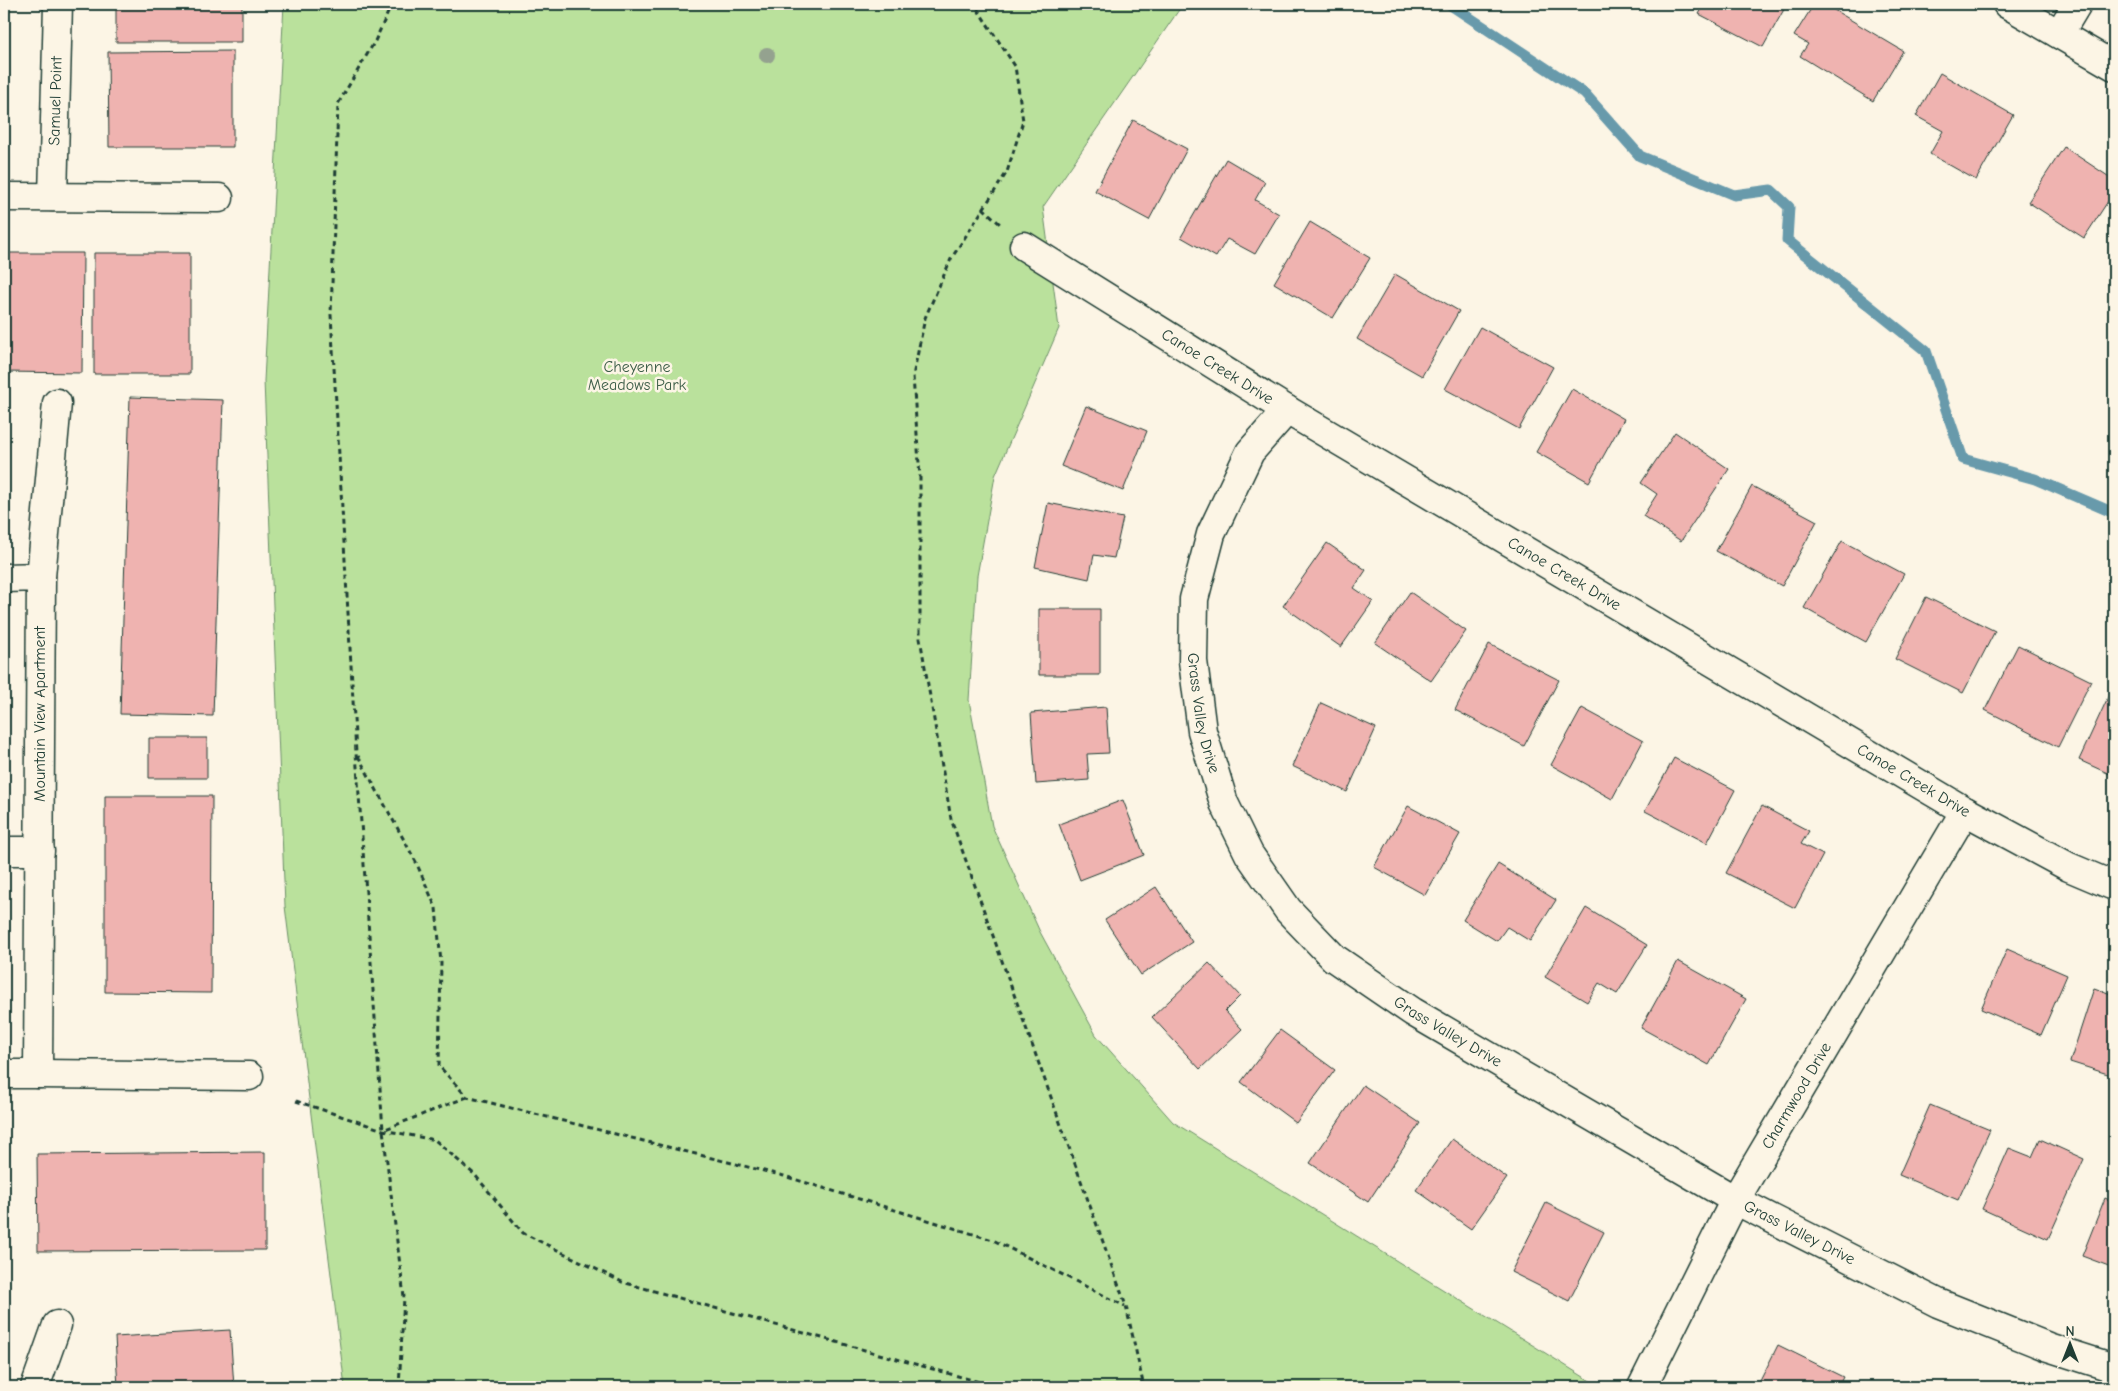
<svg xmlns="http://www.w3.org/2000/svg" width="2118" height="1391" font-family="'Comic Neue',sans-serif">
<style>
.park{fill:#bae19c;stroke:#6c8f68}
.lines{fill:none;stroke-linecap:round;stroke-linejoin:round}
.stream{stroke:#689aab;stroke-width:11}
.building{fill:#efb3b0;stroke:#1f3d34}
.minor-casing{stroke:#1f3d34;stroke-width:31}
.path{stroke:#1f3d34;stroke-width:3;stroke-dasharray:5 4;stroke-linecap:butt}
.minor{stroke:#fcf5e5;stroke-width:28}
.tree{fill:#94a28f}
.labels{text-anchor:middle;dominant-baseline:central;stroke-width:5;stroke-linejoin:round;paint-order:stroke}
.street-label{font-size:16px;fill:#1f3d34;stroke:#fcf5e5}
.park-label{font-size:16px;fill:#3e5e49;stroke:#fcf5e5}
</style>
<rect width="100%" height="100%" fill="#fcf5e5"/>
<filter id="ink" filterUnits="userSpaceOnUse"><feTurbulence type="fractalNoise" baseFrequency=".02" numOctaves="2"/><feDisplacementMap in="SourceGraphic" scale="10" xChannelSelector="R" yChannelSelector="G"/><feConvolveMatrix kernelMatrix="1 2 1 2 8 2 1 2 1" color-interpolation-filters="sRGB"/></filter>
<g filter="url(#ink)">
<path class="park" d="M284,4H1183L1043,207L1059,328L995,476L977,576L969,700L992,826L1040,932L1096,1035L1173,1122L1600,1387H345L285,906L264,381Z"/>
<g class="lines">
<path class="stream" d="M1449,4L1585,94L1640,156L1734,195L1771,190L1789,207L1787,240L1926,351L1963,459L2035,479L2114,513"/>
</g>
<path class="building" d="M116,4H242V42H116Z
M1705,4H1787L1763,47L1699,14Z
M1814,4H1824L1903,51L1873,101L1800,56L1808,44L1794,36Z
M233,51V147H109L108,52Z
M1940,73L2013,115L1976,180L1930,154L1943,131L1916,116Z
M1133,120L1187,149L1149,220L1095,191Z
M2064,147L2114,180V192L2084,238L2028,202Z
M1226,159L1265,182L1255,200L1279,214L1255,254L1227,239L1216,257L1181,237Z
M1310,222L1370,258L1333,318L1274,283Z
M4,253H83L82,373L4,372Z
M94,253H190V374H94Z
M1395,274L1459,311L1422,376L1357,339Z
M1480,327L1553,367L1519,429L1445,389Z
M1572,389L1624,419L1589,482L1536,452Z
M130,397L223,400L213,716L120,714Z
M1086,406L1147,431L1123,491L1061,466Z
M1675,432L1729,469L1681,541L1643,516L1657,494L1641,483Z
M1752,486L1817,521L1782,586L1716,551Z
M1048,503L1123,518L1114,558L1094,555L1089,579L1035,567Z
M1842,541L1904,574L1866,642L1804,608Z
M1327,543L1366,570L1354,588L1373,601L1341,647L1283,606Z
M1410,592L1466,631L1431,681L1375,643Z
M1926,597L1995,631L1963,693L1895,659Z
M1039,609H1100V675H1039Z
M1489,644L1559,680L1524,746L1455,710Z
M2018,645L2091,681L2058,747L1985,710Z
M2109,695L2114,698V776L2079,760Z
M1321,703L1376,728L1347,792L1292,766Z
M1106,707L1109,753L1087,754L1089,780L1036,784L1031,713Z
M1582,708L1643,741L1612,799L1551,765Z
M149,738H207V778H149Z
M1674,758L1735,790L1707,843L1645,811Z
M105,796H212L211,993L105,992Z
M1123,800L1144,855L1080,880L1059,824Z
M1408,806L1460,834L1425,895L1374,867Z
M1762,806L1809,831L1801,844L1823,855L1795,908L1726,873Z
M1498,864L1556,900L1530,941L1507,927L1497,941L1463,920Z
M1156,887L1192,942L1141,975L1105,920Z
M1586,908L1647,945L1617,994L1599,983L1587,1002L1545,977Z
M2007,949L2067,975L2041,1035L1981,1009Z
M1678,961L1746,999L1709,1065L1641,1028Z
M1209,963L1240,996L1225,1011L1242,1029L1200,1069L1152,1017Z
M2094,988L2114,995V1076L2070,1062Z
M1280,1030L1335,1070L1296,1123L1241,1082Z
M1363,1085L1420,1123L1368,1202L1310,1163Z
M1930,1105L1990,1130L1958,1200L1899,1175Z
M1452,1139L1507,1178L1471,1229L1416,1190Z
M2040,1139L2084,1159L2048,1239L1982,1209L2009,1148L2032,1157Z
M265,1152V1250L38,1251L37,1154Z
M2105,1198L2114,1202V1268L2082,1256Z
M1546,1203L1604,1232L1569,1301L1511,1272Z
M230,1330L234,1387H118L115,1337Z
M1778,1345L1843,1377L1838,1387H1757Z"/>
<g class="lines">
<defs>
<g id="minor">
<path d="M2007,4L2114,66"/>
<path d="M2059,34L2077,4"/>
<path d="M4,197L219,198"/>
<path id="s1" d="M53,197L58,4"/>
<path id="s2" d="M1024,246L1287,410L1965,811L2069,867L2114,886"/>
<path id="s3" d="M1287,410L1250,452L1211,534L1194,599L1193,661L1202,731L1224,803L1249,854L1288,910L1334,958L1413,1012L1735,1200L1938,1303L2048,1347L2114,1368"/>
<path d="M41,577L57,403"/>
<path d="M4,578L41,577L38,1074H4"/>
<path d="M4,851H40"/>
<path d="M38,1074L249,1076"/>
<path d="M35,1387L57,1325"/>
<path id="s4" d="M1642,1387L1735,1200L1965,811"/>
</g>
</defs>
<use href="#minor" class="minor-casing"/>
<path class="path" d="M392,4L375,41L338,104L331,315L356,753L383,1130L404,1297L399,1387
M970,4L978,10L1015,66L1023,121L1007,172L951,259L925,318L913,376L920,478V638L951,819L1126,1306L1143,1383L1146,1387
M983,208L1000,224
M358,756L416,862L436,908L441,963L439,1066L467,1097L784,1176L993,1240L1125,1306
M467,1097L383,1130L435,1140L475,1175L523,1233L622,1282L997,1387
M296,1101L383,1130"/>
<use href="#minor" class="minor"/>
</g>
<circle class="tree" cx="767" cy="55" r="8"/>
</g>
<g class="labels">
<g class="street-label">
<text stroke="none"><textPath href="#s1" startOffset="96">Samuel Point</textPath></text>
<text stroke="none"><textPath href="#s2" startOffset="228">Canoe Creek Drive</textPath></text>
<text stroke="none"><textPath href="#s2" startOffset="632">Canoe Creek Drive</textPath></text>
<text stroke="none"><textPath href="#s3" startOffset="329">Grass Valley Drive</textPath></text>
<text transform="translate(40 714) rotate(-90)">Mountain View Apartment</text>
<text stroke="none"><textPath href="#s2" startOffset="1038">Canoe Creek Drive</textPath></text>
<text stroke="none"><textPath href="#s3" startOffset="749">Grass Valley Drive</textPath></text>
<text stroke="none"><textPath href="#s4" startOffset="330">Charmwood Drive</textPath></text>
<text stroke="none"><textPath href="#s3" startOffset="1154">Grass Valley Drive</textPath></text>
</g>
<g class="park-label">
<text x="637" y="367">Cheyenne<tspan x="637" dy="18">Meadows Park</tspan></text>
</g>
</g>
<rect width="2118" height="1391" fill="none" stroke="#fcf5e5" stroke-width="20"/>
<rect x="10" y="10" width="2098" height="1371" fill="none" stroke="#1f3d34" stroke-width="2" filter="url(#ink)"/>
<g transform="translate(2070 1344)" stroke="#fcf5e5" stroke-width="4" paint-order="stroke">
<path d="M0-4L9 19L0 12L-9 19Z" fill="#1f3d34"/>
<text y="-8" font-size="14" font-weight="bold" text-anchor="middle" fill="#1f3d34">N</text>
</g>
</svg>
